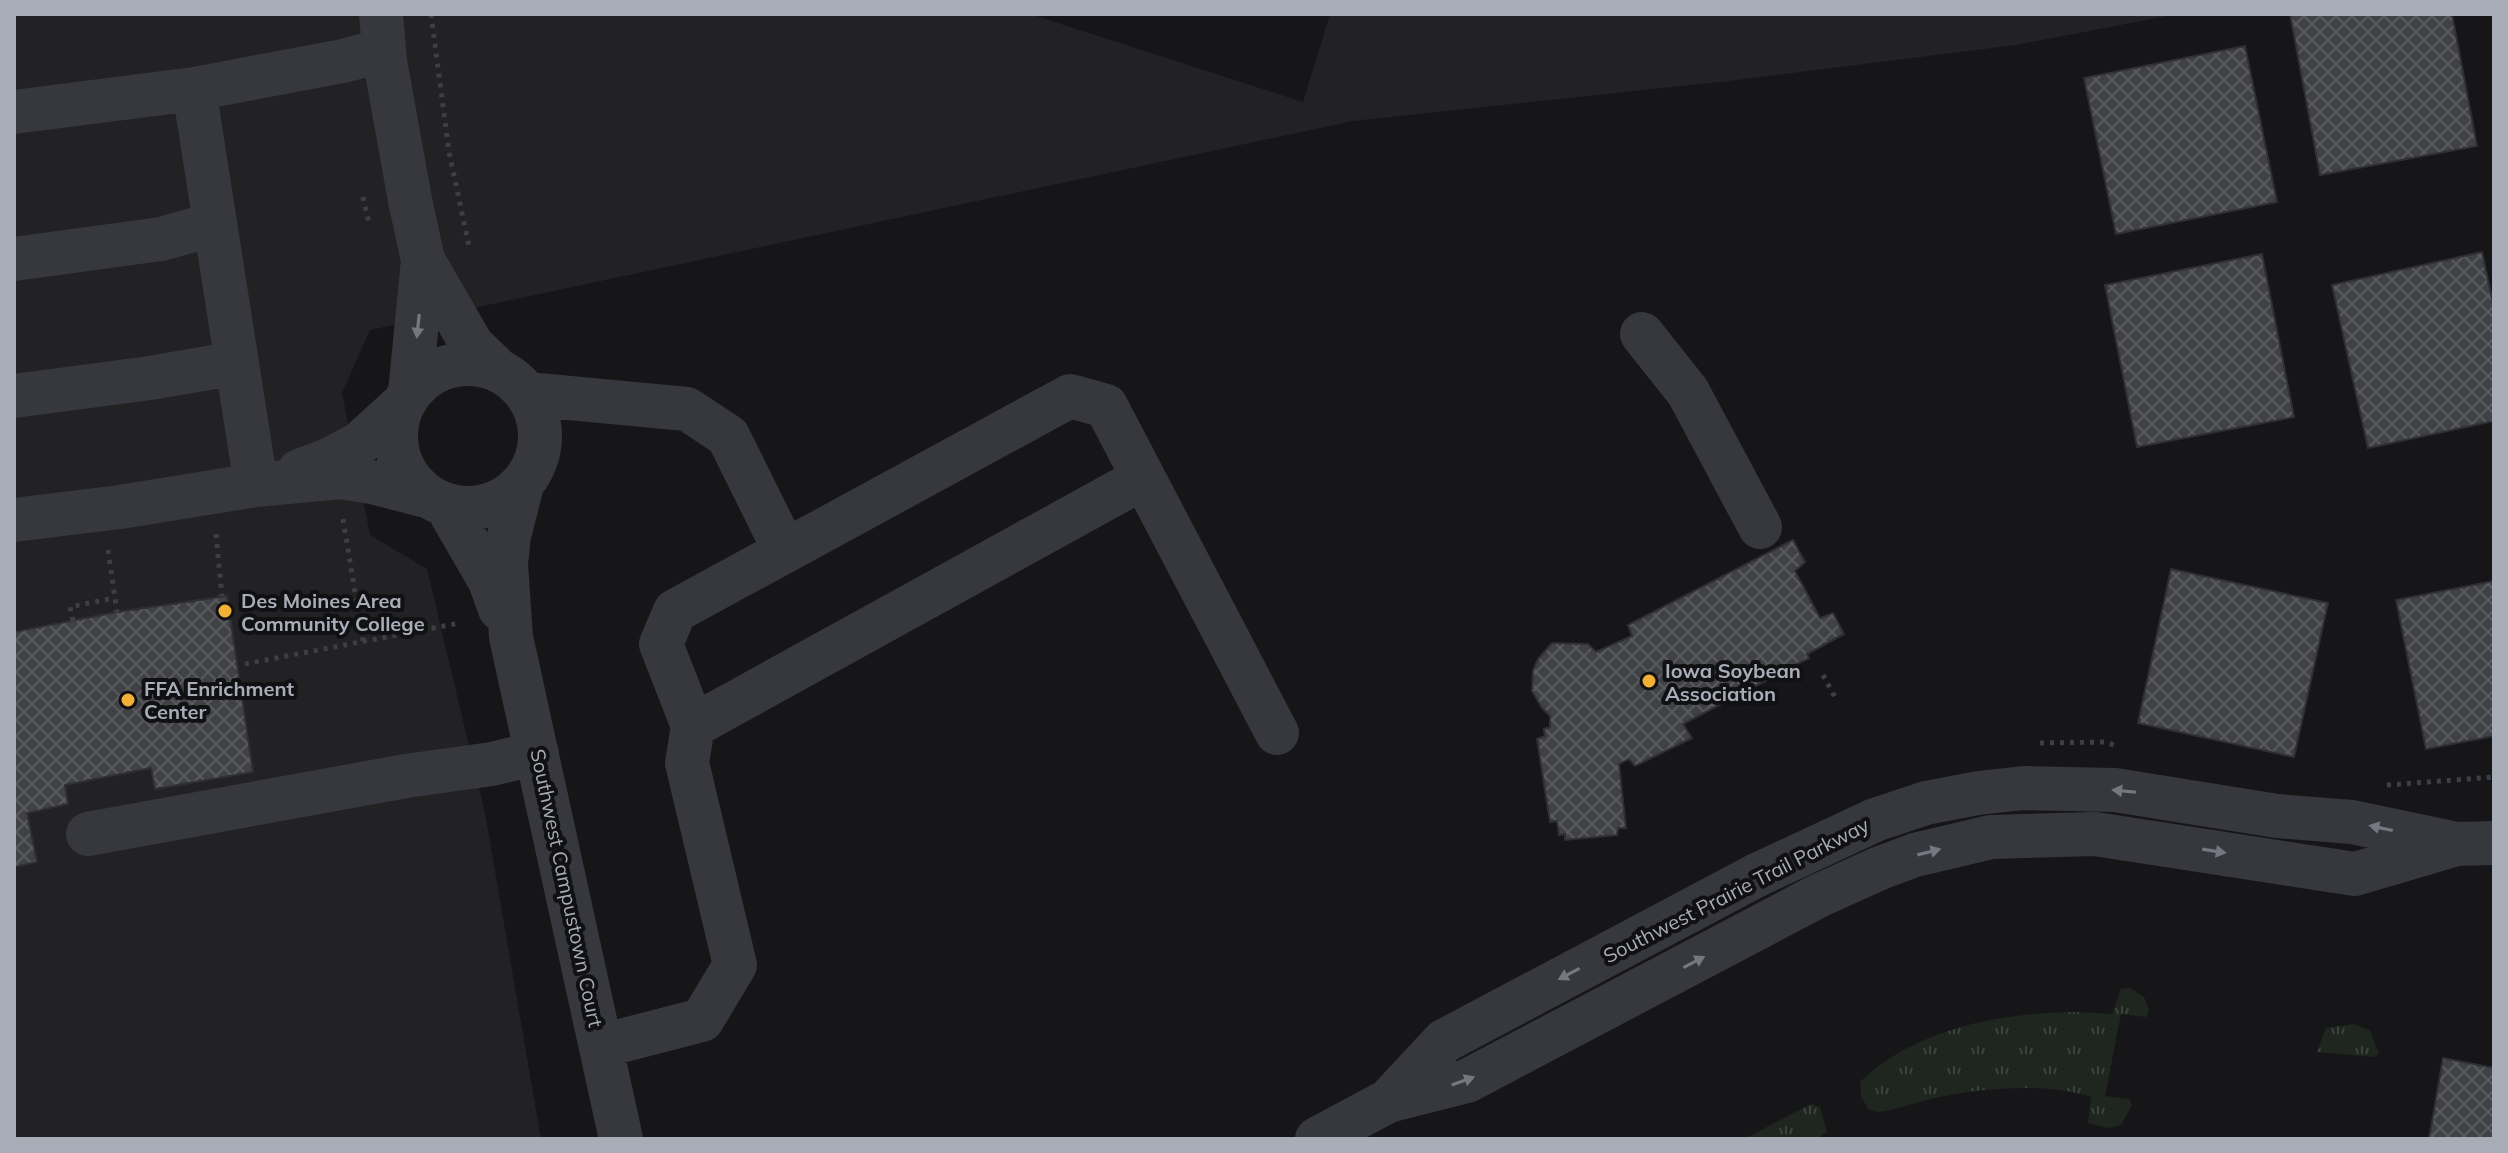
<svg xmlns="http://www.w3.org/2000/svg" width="2508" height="1153" font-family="Mulish,sans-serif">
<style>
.built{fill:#222225}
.grass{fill:url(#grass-tufts)}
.building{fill:url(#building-cross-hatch);stroke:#303034;stroke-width:2}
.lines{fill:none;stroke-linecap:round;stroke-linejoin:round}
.path{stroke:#3d3f44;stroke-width:5;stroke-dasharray:4 6;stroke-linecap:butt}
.minor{stroke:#37383d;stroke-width:44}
.oneway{fill:#757881}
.poi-dot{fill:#f2b134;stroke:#111113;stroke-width:3}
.labels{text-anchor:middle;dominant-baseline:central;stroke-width:8;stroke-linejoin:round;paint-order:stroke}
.poi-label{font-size:20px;font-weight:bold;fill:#a8adb8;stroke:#111113;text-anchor:start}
.street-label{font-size:20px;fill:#a8adb8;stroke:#111113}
</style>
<defs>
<pattern id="grass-tufts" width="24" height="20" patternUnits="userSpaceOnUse" patternTransform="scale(2)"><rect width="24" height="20" fill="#1e261f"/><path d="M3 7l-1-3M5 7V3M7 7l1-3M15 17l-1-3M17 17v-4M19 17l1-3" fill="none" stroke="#3c433d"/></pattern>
<pattern id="building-cross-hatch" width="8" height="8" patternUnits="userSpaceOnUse" patternTransform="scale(2)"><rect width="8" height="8" fill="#404145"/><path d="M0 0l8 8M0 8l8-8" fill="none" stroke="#595a5e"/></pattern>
</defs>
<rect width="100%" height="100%" fill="#161618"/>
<path class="built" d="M14,14H1030L1303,102L1330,14H2178L2016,45L1729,81L1353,121L370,330L342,393L370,535L427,569L485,813L541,1139H14Z"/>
<path class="grass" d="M2130,988L2144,997L2149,1010L2146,1017L2121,1014L2105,1096L2129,1099L2132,1105L2121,1125L2108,1128L2088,1123L2091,1097C2046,1082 1977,1088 1931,1099C1913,1103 1896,1110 1877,1112L1868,1109L1861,1096L1860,1082C1923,1021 2029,1007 2112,1014L2121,989Z
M2354,1024L2370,1031L2379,1054L2375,1057L2317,1052L2326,1028Z
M1811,1104L1820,1107L1827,1132L1816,1139H1744Z"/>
<path class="building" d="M2290,14H2452L2477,146L2320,175Z
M2245,46L2277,202L2116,234L2084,78Z
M2482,252L2494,308V421L2368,448L2332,285Z
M2262,254L2294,417L2137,447L2105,285Z
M1793,540L1805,562L1795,571L1820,618L1833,613L1844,634L1807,654L1809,658L1683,724L1692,738L1635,766L1629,759L1619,764L1626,828H1618L1617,835L1565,840V834L1559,835L1557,821L1550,822L1537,739L1545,736L1544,729L1550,727V716L1542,708L1532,691L1533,670L1538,659L1552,643L1588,644L1596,652L1632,636L1628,625Z
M2171,569L2328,603L2294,757L2138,723Z
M2494,581V736L2426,749L2396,600Z
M227,596L253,772L155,789L151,768L65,785L68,804L27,813L37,862L14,867V632L117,612Z
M2443,1058L2494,1068V1139H2429Z"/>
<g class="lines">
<path class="path" d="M431,14L449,152L469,246
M363,197L369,223
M343,519L363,641
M216,534L222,596
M108,550L117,612
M73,621L70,607L114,598
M245,664L460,623
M1823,675L1836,699
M2040,743L2104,742L2118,746
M2387,785L2494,777"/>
<path class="minor" d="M381,14L385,61L410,200L423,260L472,345L497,369
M194,89L343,61L384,50
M14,112L194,89L256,485
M14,259L161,239L215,224
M1642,334L1688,392L1760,527
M396 436a72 72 0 1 1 144 0a72 72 0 1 1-144 0Z
M410,393L423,260
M527,394L687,409L728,436L785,551
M14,396L150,378L237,363
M299,471L331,459L359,444L403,404
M522,485L509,536L506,564L511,637L621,1139
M446,505L490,581L500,609
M14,520L120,507L256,485L340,477L372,482L430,497
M693,726L1143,478
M88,834L406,776L492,764L537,753
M601,1046L702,1020L735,965L687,763L693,726L661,644L675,611L1070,396L1106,406L1277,733
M1388,1101L1444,1041L1757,875L1875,820L1926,803L1978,793L2024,788L2115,790L2277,816L2352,822L2457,844L2494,843
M1317,1139L1388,1101L1467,1081L1818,896L1880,868L1915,855L1991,837L2095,834L2355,874L2457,844"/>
</g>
<defs><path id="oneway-solid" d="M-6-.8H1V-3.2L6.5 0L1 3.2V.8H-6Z" transform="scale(2)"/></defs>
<g class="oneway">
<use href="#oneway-solid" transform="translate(418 326) rotate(96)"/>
<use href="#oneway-solid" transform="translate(2124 791) rotate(-174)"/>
<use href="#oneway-solid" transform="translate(2381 828) rotate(-168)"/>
<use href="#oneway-solid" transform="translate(2214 851) rotate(9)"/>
<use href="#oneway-solid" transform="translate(1929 852) rotate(-14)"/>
<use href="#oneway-solid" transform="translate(1694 962) rotate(-28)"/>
<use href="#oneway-solid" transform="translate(1569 974) rotate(152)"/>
<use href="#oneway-solid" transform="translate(1463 1081) rotate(-20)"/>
</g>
<g class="poi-dot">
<circle cx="225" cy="611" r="8"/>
<circle cx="1649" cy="681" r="8"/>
<circle cx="128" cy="700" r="8"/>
</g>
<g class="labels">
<g class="poi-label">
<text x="241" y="600">Des Moines Area<tspan x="241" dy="23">Community College</tspan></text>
<text x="1665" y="670">Iowa Soybean<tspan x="1665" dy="23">Association</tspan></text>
<text x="144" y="688">FFA Enrichment<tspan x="144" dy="23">Center</tspan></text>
</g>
<g class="street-label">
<text transform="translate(567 888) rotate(78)">Southwest Campustown Court</text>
<text transform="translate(1736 890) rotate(-27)">Southwest Prairie Trail Parkway</text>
</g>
</g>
<rect width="2508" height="1153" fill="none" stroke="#a8adb8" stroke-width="32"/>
</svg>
